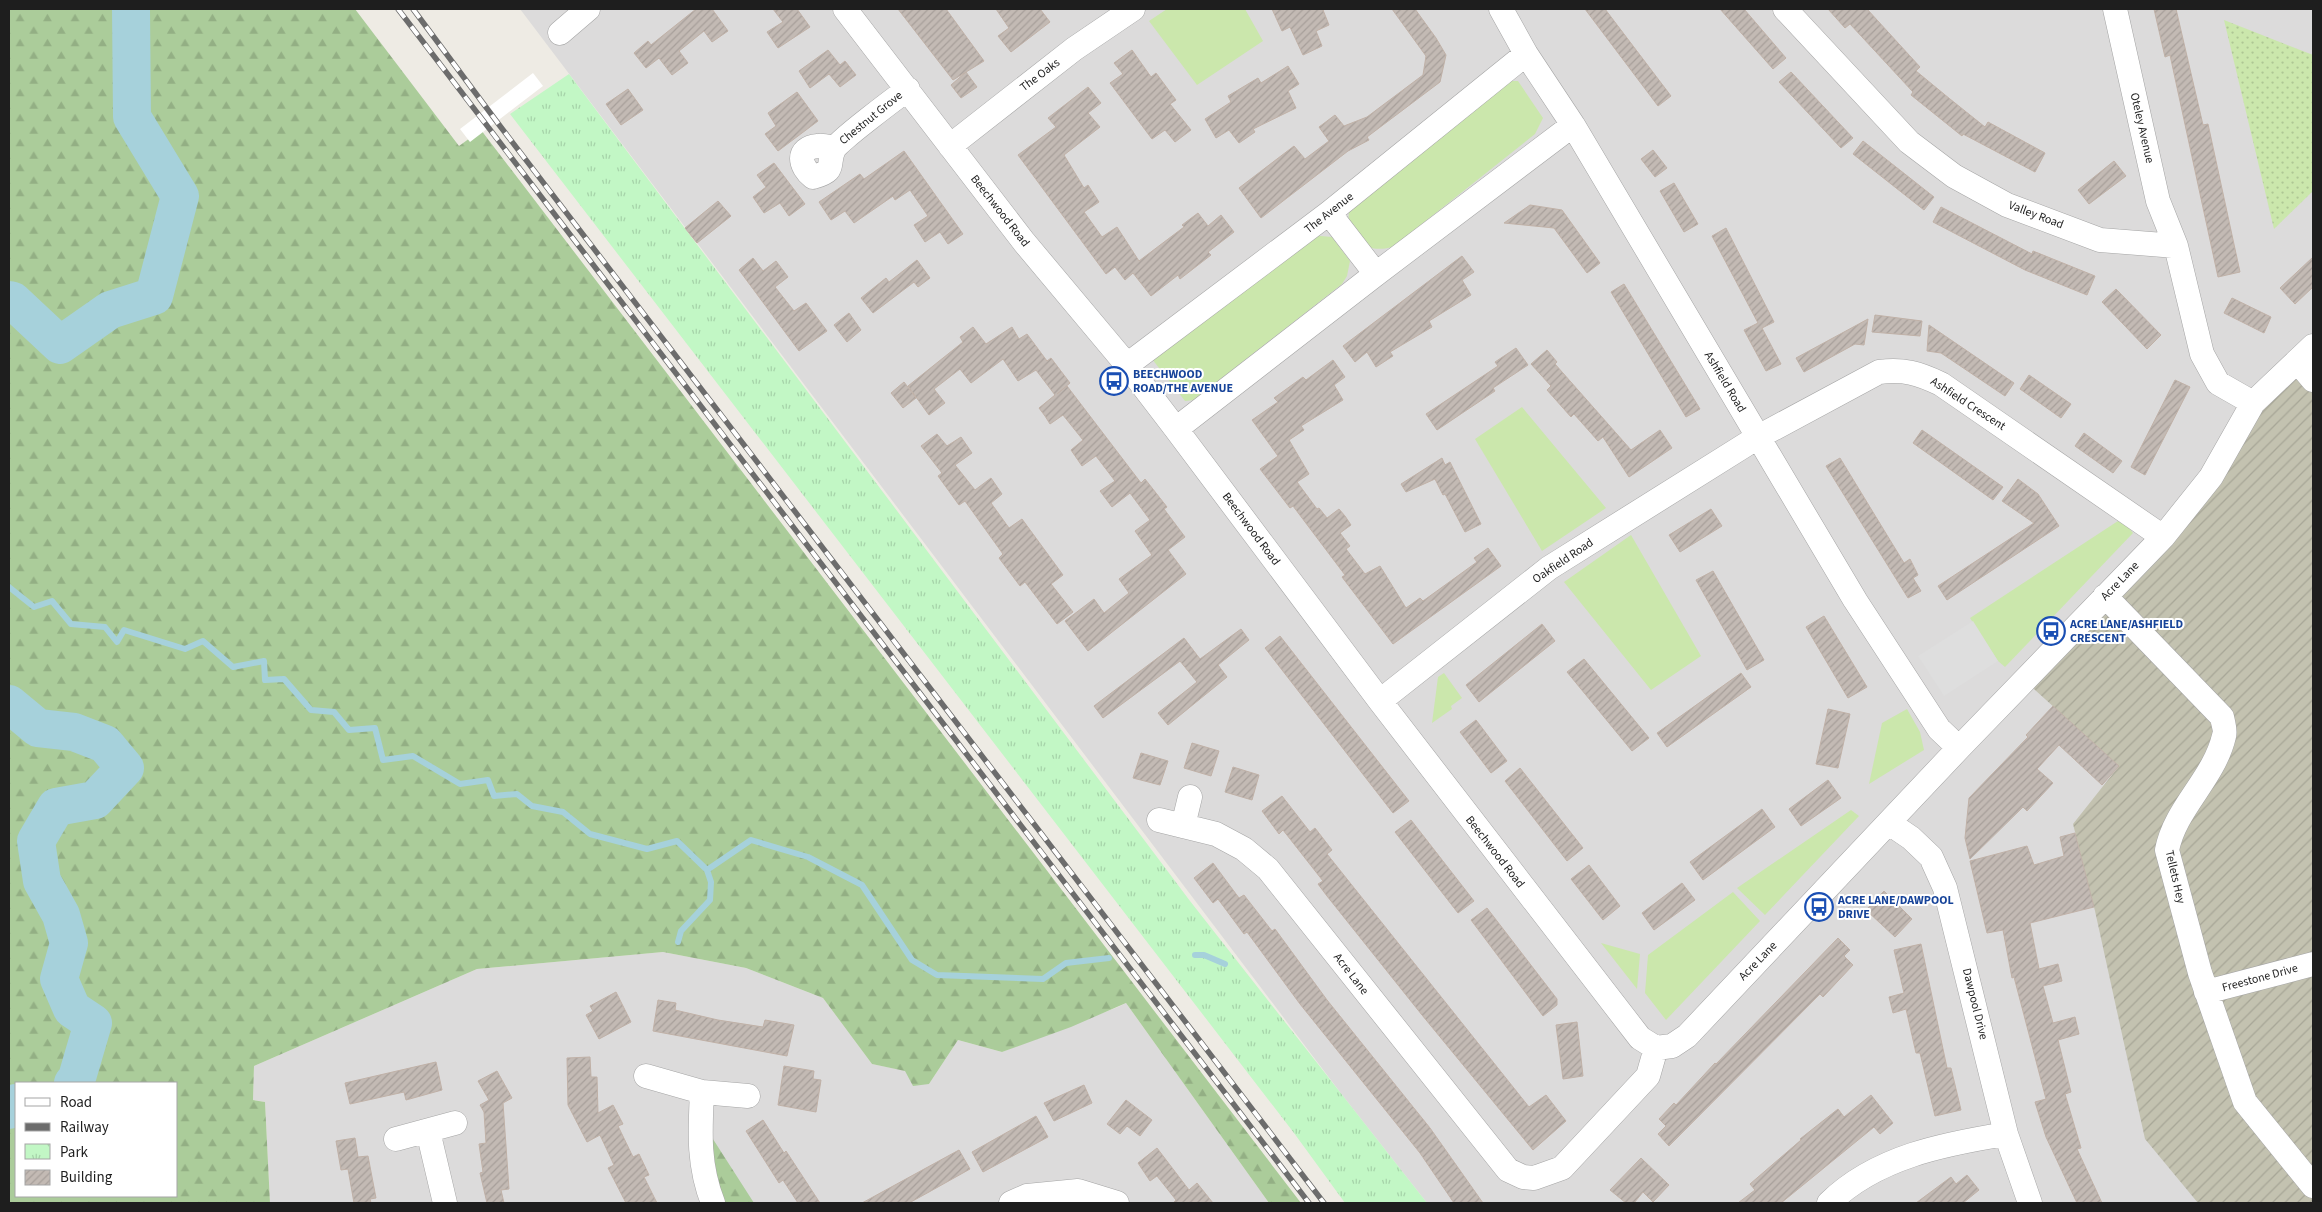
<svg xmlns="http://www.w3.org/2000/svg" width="2322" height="1212" font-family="'Source Sans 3',sans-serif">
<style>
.residential{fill:#dcdbdb}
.construction{fill:url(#construction-furrows)}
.grass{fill:#cbe7ac}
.forest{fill:url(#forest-firs);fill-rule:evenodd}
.park{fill:url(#park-tufts)}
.garden{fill:url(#garden-dots)}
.parking{fill:#dedede}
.pier{fill:#fff}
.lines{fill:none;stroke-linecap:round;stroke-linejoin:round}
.stream{stroke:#a6d1db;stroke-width:6}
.river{stroke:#a6d1db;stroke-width:38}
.building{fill:url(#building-hatch);stroke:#c0b1a7}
.street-casing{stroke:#a5a5a5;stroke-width:25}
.street{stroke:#fff;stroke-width:24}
.rail-casing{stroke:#6c6c6c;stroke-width:5.5}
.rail{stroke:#fff;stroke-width:4;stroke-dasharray:11;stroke-linecap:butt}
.labels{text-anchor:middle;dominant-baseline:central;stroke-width:4;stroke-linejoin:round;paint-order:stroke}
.street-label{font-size:12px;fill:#1e1e1e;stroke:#fff}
.transit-label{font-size:12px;font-weight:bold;fill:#164399;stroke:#fff;text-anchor:start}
</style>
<defs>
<pattern id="construction-furrows" width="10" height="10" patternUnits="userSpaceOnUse" patternTransform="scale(1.25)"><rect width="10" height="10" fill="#c3c2b0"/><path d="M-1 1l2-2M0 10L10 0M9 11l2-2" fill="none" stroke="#a7a697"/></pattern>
<pattern id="forest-firs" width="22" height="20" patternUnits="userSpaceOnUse" patternTransform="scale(1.25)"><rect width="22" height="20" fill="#abcc9a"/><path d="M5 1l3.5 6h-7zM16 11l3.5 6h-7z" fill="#93af84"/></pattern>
<pattern id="park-tufts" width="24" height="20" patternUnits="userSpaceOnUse" patternTransform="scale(1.25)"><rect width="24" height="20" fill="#c2f7c5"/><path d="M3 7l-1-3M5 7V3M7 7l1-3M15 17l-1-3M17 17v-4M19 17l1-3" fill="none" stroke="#a6d3a9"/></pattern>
<pattern id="garden-dots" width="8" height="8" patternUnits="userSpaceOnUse" patternTransform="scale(1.25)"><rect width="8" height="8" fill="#cbe7ac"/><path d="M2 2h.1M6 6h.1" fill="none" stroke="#aec694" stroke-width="1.8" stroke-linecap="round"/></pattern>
<pattern id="building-hatch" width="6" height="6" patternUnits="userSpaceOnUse" patternTransform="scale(1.25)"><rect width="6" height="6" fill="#c3bab4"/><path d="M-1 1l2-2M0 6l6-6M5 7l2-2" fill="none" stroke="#a79f9a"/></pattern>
</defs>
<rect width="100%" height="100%" fill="#eeebe4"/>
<path class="residential" d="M520,9H2313V1203H1427L1343,1096Z
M663,952L746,968L823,998L872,1064L906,1071L929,1084L958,1040L1002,1052L1118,1007L1126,1003L1269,1203H270L265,1102L253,1100L254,1066L477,969Z"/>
<path class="construction" d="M2313,346V1203H2198L2145,1139L2095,911L2073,824L2119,766L2024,680L2105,596L2253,403Z"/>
<path class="grass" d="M1167,9H1245L1263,41L1197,85L1149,21Z
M1509,81H1518L1543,118L1535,134L1393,247C1366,253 1364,244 1348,225L1349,212L1354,201Z
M1309,235L1332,237L1350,261L1347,276L1342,284L1194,400L1185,401L1152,359Z
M1522,407L1606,508L1542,551L1475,439Z
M2118,521L2128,527L2133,533L2005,667L1998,661L1970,618Z
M1631,535L1701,656L1651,690L1564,582Z
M1444,673L1462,698L1451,706L1452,709L1432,723L1438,677Z
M1907,709L1920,732L1924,750L1869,784L1882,723Z
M1851,810L1859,816L1765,915L1737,888Z
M1733,892L1760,921L1666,1020L1645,993L1648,955Z
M1601,943L1640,954L1637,989Z"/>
<path class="forest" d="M9,9H355L459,146L481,130L1301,1203H1269L1126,1003L1071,1027L1002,1052L958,1040L929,1084L913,1086L905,1071L872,1064L823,998L746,968L663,952L477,969L254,1066L253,1100L265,1102L270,1203H9ZM16,1083H176V1196H16Z
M711,1136L754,1203H719Z"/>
<path class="park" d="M569,74L1190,901L1427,1203H1345L1294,1133L510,114Z"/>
<path class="garden" d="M2224,20L2313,55V191L2274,229Z"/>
<path class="parking" d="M1973,621L1998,661L1944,696L1918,656Z"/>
<path class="pier" d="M533,73L543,86L470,142L460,129Z"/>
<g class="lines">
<path class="stream" d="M9,587L34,607L52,601L71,624L105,627L117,642L124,630L185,649L203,641L233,667L264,661L265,680L284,679L311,710L334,712L349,730L375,728L383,760L413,756L460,784L488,780L494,796L517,794L532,806L563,812L590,834L647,849L677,841L707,870L751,840L808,857L862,885L912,960L937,975L1043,979L1066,963L1109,958
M678,942L681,931L710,900L711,882L707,870
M1195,955H1204L1225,964"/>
<path class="river" d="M9,300L13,301L60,345L110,310L154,296L180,196L132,117L131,9
M9,704L38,728L74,732L105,744L125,768L95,800L56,807L36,841L42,881L61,915L69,943L59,979L72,1009L93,1023L76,1081L73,1083
M9,1110L16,1103"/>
</g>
<path class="building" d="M696,9H712L728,31L712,42L704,31L679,51L688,63L672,75L659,58L646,68L634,53L648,41L651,45Z
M773,9H797L810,27L778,48L767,32L783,22Z
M898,9H946L984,61L953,80Z
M996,9H1040L1050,22L1011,52L998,36L1009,28Z
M1272,9H1326L1323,10L1329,25L1316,31L1322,46L1303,55L1290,27L1282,31Z
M1392,9H1415L1436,38L1446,55L1440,82L1367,137L1369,140L1348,151L1261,218L1239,188L1294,146L1305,159L1329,141L1319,127L1335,115L1344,126L1367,117L1423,75L1426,56Z
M1585,9H1605L1671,96L1658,106Z
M1720,9H1744L1786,58L1773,69Z
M1828,9H1867L1920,67L1916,71L1950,99L1985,127L1988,122L2045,153L2035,172L1963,134L1962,136L1911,95L1913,92L1850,24L1845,28Z
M2154,9H2176L2203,125L2208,124L2240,272L2218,277L2170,55L2165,57Z
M828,50L840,65L845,61L856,75L840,87L829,74L810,88L799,71Z
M1132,50L1151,77L1156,73L1176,100L1170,104L1191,130L1175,142L1165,130L1152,139L1110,83L1123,74L1114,63Z
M1288,66L1299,84L1288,91L1296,108L1253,129L1255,132L1239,143L1229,130L1216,138L1205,119L1231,102L1228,96L1258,78L1261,83Z
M966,72L977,87L961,98L951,85Z
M1791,72L1853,138L1841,148L1779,82Z
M1088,87L1101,103L1088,113L1100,127L1064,155L1084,188L1088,185L1099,202L1084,212L1102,237L1117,227L1139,261L1184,227L1182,225L1198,213L1208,226L1221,215L1234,232L1208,252L1211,255L1180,279L1178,275L1151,296L1133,273L1125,280L1115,267L1106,274L1018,155L1056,127L1048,118Z
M628,89L643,110L621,125L606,104Z
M797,92L818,121L778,151L765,134L776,126L768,113Z
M1863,141L1934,197L1924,210L1853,154Z
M1653,150L1667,168L1655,177L1641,159Z
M904,151L963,234L948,244L940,232L925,242L914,225L928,216L910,190L895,200L893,196L854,223L845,211L831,220L819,202L860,174L864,179Z
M2114,161L2126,176L2089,204L2078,190Z
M774,163L805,204L789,216L780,203L764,213L753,197L766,187L757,175Z
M1674,183L1698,224L1684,232L1660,191Z
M718,201L731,216L697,243L685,228Z
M1530,205L1562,210L1600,263L1587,273L1554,228L1504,223Z
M1941,207L2032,254L2033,251L2095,276L2087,295L2025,270L1933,222Z
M1726,228L1774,322L1762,328L1781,364L1766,371L1744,330L1758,323L1712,236Z
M1462,256L1474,272L1462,280L1471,295L1429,321L1432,327L1390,352L1393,356L1376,367L1367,352L1355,362L1343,346Z
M2313,257V287L2295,304L2280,288Z
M753,258L763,271L776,261L788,277L775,287L794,311L806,303L827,331L799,351L739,270Z
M917,260L930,278L918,287L914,282L873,313L861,298L886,278L889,282Z
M1624,284L1700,409L1686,417L1611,292Z
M2116,289L2161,335L2147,349L2102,302Z
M2232,298L2271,317L2264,333L2224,313Z
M849,313L861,330L847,342L834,325Z
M1875,315L1922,321L1920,336L1872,332Z
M1868,319L1864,345L1855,344L1804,372L1796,358Z
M1929,325L2014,383L2005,396L1941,353L1927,351Z
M973,327L986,344L1012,327L1019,339L1027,334L1047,361L1051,358L1070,383L1057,394L1067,386L1141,483L1145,479L1167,507L1164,509L1185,537L1168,550L1186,574L1088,651L1065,621L1094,599L1104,613L1129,593L1119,579L1152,555L1135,531L1150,520L1130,493L1112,507L1100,491L1115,481L1096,456L1082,466L1071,450L1083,440L1063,415L1050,424L1045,416L1039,408L1055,395L1036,370L1018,381L1003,359L971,383L960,369L934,389L945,403L929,415L908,386L963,342L960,337Z
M1516,348L1528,365L1493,388L1495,391L1437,430L1426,414L1498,366L1495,362Z
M1547,350L1557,362L1555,364L1631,450L1660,430L1672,448L1629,477L1603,437L1598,441L1574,414L1571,417L1547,390L1551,386L1531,364Z
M1333,360L1345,377L1334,385L1343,400L1301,426L1304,430L1289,440L1309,474L1297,482L1317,509L1319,508L1327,518L1339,509L1345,516L1351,525L1340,533L1350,546L1346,549L1365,574L1380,566L1406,608L1420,598L1423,601L1477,562L1474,558L1488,548L1501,566L1393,644L1342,577L1345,575L1293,506L1290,508L1260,469L1278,456L1252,420L1278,402L1274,398L1303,377L1306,380Z
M2029,375L2071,404L2061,418L2020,389Z
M2175,380L2190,387L2145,475L2131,467Z
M904,382L916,398L903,408L891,393Z
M1922,430L2003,487L1993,500L1913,443Z
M2084,433L2122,461L2113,473L2075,446Z
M937,434L947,446L961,437L972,453L955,465L975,490L991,478L1002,494L991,503L1009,528L1022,519L1063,575L1051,584L1073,612L1057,624L1025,582L1020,586L999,558L1003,554L965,501L959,505L938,476L942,473L921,446Z
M1442,458L1445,465L1450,462L1481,524L1465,532L1445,494L1443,495L1435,479L1406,492L1401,484Z
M1840,458L1904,563L1910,559L1918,575L1913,578L1921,591L1908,598L1826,466Z
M2018,479L2038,494L2059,526L1947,600L1938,586L2034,523L2002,501Z
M1711,509L1722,526L1680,552L1669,535Z
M1713,571L1764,660L1747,670L1696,580Z
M1824,616L1867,687L1848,698L1806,627Z
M1542,624L1555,641L1479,702L1466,685Z
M1241,629L1249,640L1218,665L1227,677L1168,725L1158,713L1197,682L1180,661L1103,718L1094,706L1184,638L1200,659Z
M1280,636L1409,801L1393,813L1265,648Z
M1584,659L1649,738L1632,751L1567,672Z
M1741,673L1751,687L1667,747L1657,733Z
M2053,706L2119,766L2102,785L2059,745L2037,769L2053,783L2027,811L2023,807L1970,859L1965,838L1969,798L2028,737L2026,735Z
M1828,709L1850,714L1838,768L1816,764Z
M1476,720L1507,761L1491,773L1460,732Z
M1192,743L1219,751L1211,776L1184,768Z
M1141,753L1168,761L1160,785L1133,778Z
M1233,767L1259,775L1252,800L1225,792Z
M1520,768L1583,848L1567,861L1505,781Z
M1828,780L1841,798L1801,826L1789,809Z
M1282,796L1310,832L1315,828L1332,850L1327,854L1529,1107L1546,1095L1566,1121L1533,1150L1422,1015L1327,896L1318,884L1323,881L1283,830L1279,834L1262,811Z
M1762,809L1775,827L1703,880L1690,862Z
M1411,820L1474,901L1458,913L1395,832Z
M2075,833L2094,907L2030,923L2039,969L2058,964L2062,981L2043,986L2053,1023L2075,1017L2079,1034L2058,1040L2071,1092L2065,1094L2081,1148L2077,1149L2102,1203H2077L2046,1137L2035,1102L2046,1099L2014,977L2012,978L2003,930L1987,933L1970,861L2027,846L2034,865L2064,856L2060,837Z
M1213,863L1239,898L1244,895L1272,931L1275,929L1327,1000L1430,1128L1483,1203H1454L1420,1153L1300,1004L1247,932L1244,934L1218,899L1213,903L1194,878Z
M1589,865L1620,906L1603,920L1571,879Z
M1682,883L1695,900L1654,930L1642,913Z
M1884,891L1912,919L1895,937L1866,910Z
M1487,908L1557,999V1005L1543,1016L1471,920Z
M1838,938L1850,950L1844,956L1853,965L1823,997L1820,994L1669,1146L1658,1134L1666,1126L1659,1119L1674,1103L1676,1105L1715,1063L1716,1064Z
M1921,944L1947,1068H1951L1961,1110L1935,1116L1920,1053H1916L1906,1009L1893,1013L1889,997L1904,993L1894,950Z
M616,992L631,1022L599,1039L586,1015L593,1011L590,1006Z
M658,1000L676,1003L675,1010L718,1020L763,1027L765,1020L794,1025L787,1056L653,1031Z
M1577,1022L1583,1076L1563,1079L1556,1025Z
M590,1057L591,1077H597L598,1113L613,1105L623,1124L618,1126L633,1157L639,1154L649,1175L644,1177L657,1203H626L608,1168L614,1165L600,1135L587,1142L568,1105L567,1058Z
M436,1062L442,1090L406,1100L404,1092L350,1104L345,1083Z
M784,1066L814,1071L813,1079L821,1080L816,1112L778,1105Z
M497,1071L512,1098L503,1103L509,1189L501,1190L504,1203H487L480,1173L483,1172L479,1144L486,1143L484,1112L480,1105L489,1100L478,1081Z
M1084,1085L1092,1103L1054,1121L1044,1103Z
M1871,1095L1893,1123L1880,1134L1874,1127L1781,1203H1738L1755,1190L1750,1184L1801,1140L1800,1139L1838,1109L1844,1117Z
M1126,1100L1152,1120L1140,1136L1127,1126L1120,1134L1107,1124Z
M1036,1116L1048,1137L983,1172L972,1152Z
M763,1120L784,1153L786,1151L820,1203H798L783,1180L779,1183L746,1131Z
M355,1138L358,1157L368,1156L376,1198L370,1199L371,1203H354L348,1169L341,1170L336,1141Z
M1157,1148L1189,1190L1197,1183L1213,1203H1173L1176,1200L1157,1176L1150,1181L1138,1163Z
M959,1150L970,1169L929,1192L909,1203H862Z
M1641,1158L1669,1185L1653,1202L1643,1192L1634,1203H1626L1610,1190Z
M1967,1175L1979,1190L1963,1203H1916L1951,1177L1956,1184Z"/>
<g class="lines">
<defs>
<path id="street" d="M845,9L1024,242L1127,365L1176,429L1380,701L1640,1038L1656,1048
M1501,9L1526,54L1573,125L1855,600L1939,729L1959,748
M1785,9L1909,142L1954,176L2007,205L2100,240L2176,246L2202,354L2218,383L2253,403
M2115,9L2158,201L2176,246
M560,33L588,9
M950,146L1074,49L1133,9
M834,148C829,147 823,145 818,146C795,148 800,167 813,177C838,170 826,165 834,149C837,142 897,97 908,89
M1329,213L1376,274
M2297,361L2313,380
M1127,365L1329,213L1526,54
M1176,429L1376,274L1573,125
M2105,596L2222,717C2223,723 2226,731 2224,736C2214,779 2175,808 2167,850L2200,973L2245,1102L2313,1186
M1380,701L1549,568L1758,437L1879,372C1904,369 1918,373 1941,384L2163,537
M1159,820L1216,834L1244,849L1268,869L1508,1170L1523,1177L1534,1178L1562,1168L1648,1076L1656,1048
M1889,823L1911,838L1931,857L1945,888L2006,1134L2030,1203
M1183,826L1190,797
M2206,992L2313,964
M1656,1048L1672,1046L1687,1036L1959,748L2163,537L2211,477L2253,403L2313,346
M646,1076L702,1092L748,1096
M702,1092C700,1132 698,1165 713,1203
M428,1131L445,1203
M396,1139L455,1123
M1011,1203L1027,1196L1078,1191L1117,1203
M1829,1203C1876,1157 1944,1144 2006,1134"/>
</defs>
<use href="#street" class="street-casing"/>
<use href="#street" class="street"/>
<defs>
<path id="rail" d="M398,9L1309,1203
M413,9L500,126L1324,1203"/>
</defs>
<use href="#rail" class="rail-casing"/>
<use href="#rail" class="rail"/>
</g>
<defs>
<symbol id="bus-ring" viewBox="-11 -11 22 22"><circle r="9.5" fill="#fff" stroke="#1a4fb4" stroke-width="1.5"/><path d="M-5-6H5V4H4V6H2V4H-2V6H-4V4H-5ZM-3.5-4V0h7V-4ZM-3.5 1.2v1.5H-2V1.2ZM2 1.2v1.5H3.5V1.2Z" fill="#1a4fb4"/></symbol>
</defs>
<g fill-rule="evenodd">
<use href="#bus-ring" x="1098" y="365" width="32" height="32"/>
<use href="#bus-ring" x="2035" y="615" width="32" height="32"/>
<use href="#bus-ring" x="1803" y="891" width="32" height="32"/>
</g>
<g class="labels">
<g class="street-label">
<text transform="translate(1040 75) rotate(-37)">The Oaks</text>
<text transform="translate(871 118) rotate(-39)">Chestnut Grove</text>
<text transform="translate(2142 128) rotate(77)">Oteley Avenue</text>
<text transform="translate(1000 211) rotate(52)">Beechwood Road</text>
<text transform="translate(1329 213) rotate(-38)">The Avenue</text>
<text transform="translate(2036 215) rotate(21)">Valley Road</text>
<text transform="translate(1725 382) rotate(59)">Ashfield Road</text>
<text transform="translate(1968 404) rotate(33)">Ashfield Crescent</text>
<text transform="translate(1251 529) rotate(53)">Beechwood Road</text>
<text transform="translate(1563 561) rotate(-34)">Oakfield Road</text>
<text transform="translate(2120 581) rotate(-46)">Acre Lane</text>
<text transform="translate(1495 852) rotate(52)">Beechwood Road</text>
<text transform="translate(2175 877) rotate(77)">Tellets Hey</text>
<text transform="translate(1758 961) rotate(-46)">Acre Lane</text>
<text transform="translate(1351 974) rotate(52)">Acre Lane</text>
<text transform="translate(2260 978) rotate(-15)">Freestone Drive</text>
<text transform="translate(1975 1004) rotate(76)">Dawpool Drive</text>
</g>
<g class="transit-label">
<text x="1133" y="374">BEECHWOOD<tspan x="1133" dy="14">ROAD/THE AVENUE</tspan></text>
<text x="2070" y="624">ACRE LANE/ASHFIELD<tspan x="2070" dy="14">CRESCENT</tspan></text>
<text x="1838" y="900">ACRE LANE/DAWPOOL<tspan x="1838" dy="14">DRIVE</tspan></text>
</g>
</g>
<rect width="2322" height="1212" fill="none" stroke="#1e1e1e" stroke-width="20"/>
<rect x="15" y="1082" width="162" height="115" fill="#ffffff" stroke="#a5a5a5"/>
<rect x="25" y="1098" width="25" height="8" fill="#ffffff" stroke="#a5a5a5"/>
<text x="60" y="1107" font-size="15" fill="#1e1e1e">Road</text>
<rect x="25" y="1123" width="25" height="8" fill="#6c6c6c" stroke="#a5a5a5"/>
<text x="60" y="1132" font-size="15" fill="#1e1e1e">Railway</text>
<rect x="25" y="1144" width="25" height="15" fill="url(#park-tufts)" stroke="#a5a5a5"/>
<text x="60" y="1157" font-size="15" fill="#1e1e1e">Park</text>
<rect x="25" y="1170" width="25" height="15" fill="url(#building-hatch)" stroke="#a5a5a5"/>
<text x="60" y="1182" font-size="15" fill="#1e1e1e">Building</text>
</svg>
